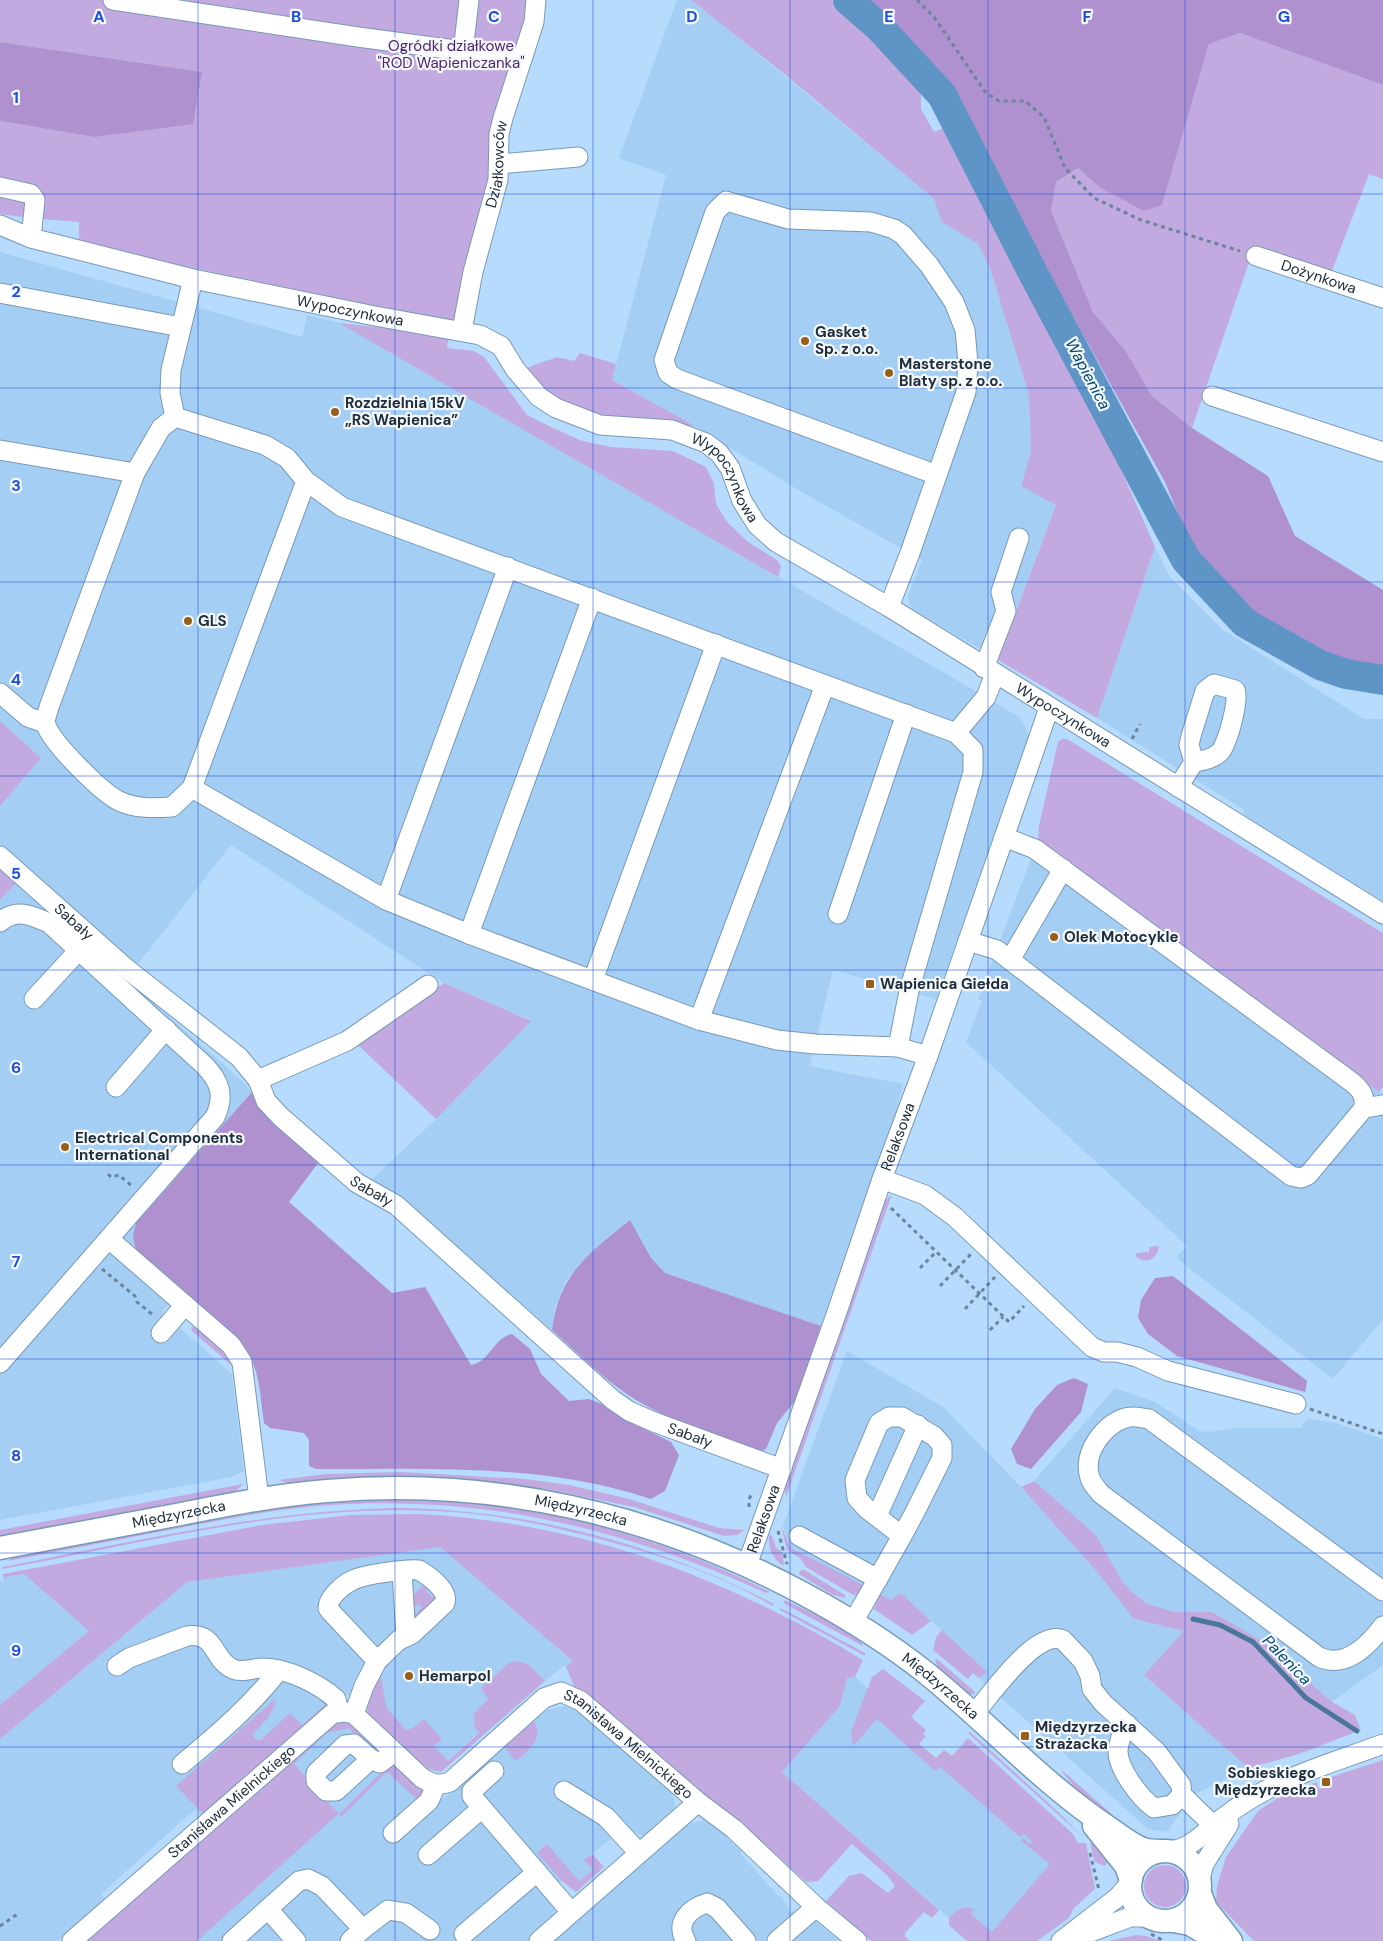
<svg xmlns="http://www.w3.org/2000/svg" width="1383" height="1941" font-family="'DM Sans',sans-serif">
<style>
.built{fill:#a4cef4}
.green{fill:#c2a9df}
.forest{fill:#af91cf}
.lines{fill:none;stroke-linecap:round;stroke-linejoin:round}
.stream{stroke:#4b769c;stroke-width:5}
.river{stroke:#5e95c6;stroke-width:30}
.minor-casing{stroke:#7699b8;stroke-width:21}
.major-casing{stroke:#7699b8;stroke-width:25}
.path{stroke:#6b859c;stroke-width:3;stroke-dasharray:4 4;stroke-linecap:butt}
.minor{stroke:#fff;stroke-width:19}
.major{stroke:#fff;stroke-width:22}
.grid{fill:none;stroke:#1d4ed8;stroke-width:1;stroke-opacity:0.55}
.poi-dot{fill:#975f19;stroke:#f4f8fb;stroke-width:2}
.labels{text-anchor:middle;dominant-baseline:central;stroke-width:4.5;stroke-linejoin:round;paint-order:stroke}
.park-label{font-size:15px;fill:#4d256e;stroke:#f4f8fb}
.street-label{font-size:15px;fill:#202e3b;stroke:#f4f8fb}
.poi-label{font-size:15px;font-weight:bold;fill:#202e3b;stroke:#f4f8fb;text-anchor:start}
.water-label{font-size:16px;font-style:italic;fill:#044977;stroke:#f4f8fb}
.grid-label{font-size:16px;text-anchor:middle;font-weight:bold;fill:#1d4ed8;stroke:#f4f8fb;stroke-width:4.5;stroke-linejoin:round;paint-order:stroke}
</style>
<rect width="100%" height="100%" fill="#b6dbfd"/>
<path class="built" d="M677,0H691L717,20L934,199L942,222L978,244L990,268L1029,395L1031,452L1021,485L1056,504L998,660L913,609L909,603L908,596L922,560L800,491L695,426L612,380L666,175L619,158Z
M0,252L302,337L307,315L339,323L986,697L1019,717L1023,722L1029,737L936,999L833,970L810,1066L903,1084L891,1130L821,1326L665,1273L651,1258L630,1220L598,1246L566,1280L555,1308L552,1330L402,1198L370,1181L436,1119L530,1020L444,983L231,845L134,969L0,849V806L41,758L0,721Z
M1155,547L1170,577L1223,630L1364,719H1383V902L1243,816L1244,810L1097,718Z
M1038,840L1383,1094V1319L1333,1379L1176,1258L1187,1246L966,1042L982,1001L978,999Z
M19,880L119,973L238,1077L252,1092L136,1223L133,1237L180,1290L162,1312L232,1374L244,1471L232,1477L0,1520V900Z
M847,1351L943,1407L1021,1487L1098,1573L1134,1619L1185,1631L1144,1675L1248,1768L1193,1795L1167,1832L1148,1829L979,1678L987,1672L901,1593L891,1600L791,1548L783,1526Z
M1115,1388L1155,1402L1199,1431L1209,1432L1235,1428H1301L1307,1419L1336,1423L1383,1439V1665L1332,1702L1262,1641L1212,1612H1174L1146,1603L1131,1591L1122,1581L1096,1535L1034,1481Z
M440,1547L574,1661L566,1667L564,1666L475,1736L447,1761L367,1713V1704L343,1693L201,1815L196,1809L185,1818L101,1894L105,1899L59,1941H0V1739L187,1582Z
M24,1574L89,1631L0,1705V1582L4,1581L5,1577Z
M847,1677H855L924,1738L919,1744L936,1758L942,1753L1078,1871L1016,1941H967L949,1925V1918L782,1772L840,1706Z
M563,1706L577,1709L671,1790L676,1807L643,1836L626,1828L583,1860L593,1870L579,1882L572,1873L545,1896L555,1910L553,1918L527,1941H83L323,1729L351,1724L434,1806L547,1710Z
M709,1818L734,1845L736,1844L742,1851L740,1853L779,1897L781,1896L791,1912L802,1910L839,1941H554L684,1826Z"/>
<path class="green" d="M0,0H530L519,47L508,51L505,66L510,71L494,170L455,319L449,322L79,244V222L43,219L40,210L28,209L23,217L0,214V121L94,137L201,72L0,42Z
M691,0H831L842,6L902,67L921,92V109L934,132L946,127L1029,285L1080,376L1155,547L1097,718L998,660L1056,505L1021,486L1031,452L1029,395L990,268L978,244L942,222L934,199L782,72Z
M1240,33L1383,85V179L1369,174L1330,276L1253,251L1192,428L1152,396L1125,350L1093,312L1051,211L1056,182L1078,168L1099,187L1162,205L1209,44Z
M339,323L449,335L447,348L474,351L484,357L527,415L549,426L582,441L611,447L673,451L706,467L714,484L716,504L727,522L748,542L777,560L781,567L778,577Z
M580,353L616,364L612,380L695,426L602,419L557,401L528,377V368C537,363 546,362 556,357L574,361Z
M0,721L41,758L0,806Z
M1062,739H1067L1383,933V1087L1379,1092L1038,840L1039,826L1058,742Z
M0,863L19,880L0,900Z
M444,983L531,1021L436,1119L357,1044Z
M892,1194L786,1497L785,1488L884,1202Z
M1159,1246C1157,1260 1146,1265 1135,1256L1137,1253L1149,1252V1247Z
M195,1326L227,1355L237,1370L192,1331L191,1327Z
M401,1472L525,1479L569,1485L629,1499L719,1528L745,1530L737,1535L724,1536L634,1507L542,1488L405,1477L345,1478L290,1484L279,1480L326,1474Z
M1034,1481L1096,1535L1122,1581L1131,1591L1146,1603L1174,1612H1212L1262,1641L1332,1702L1355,1715L1361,1730L1299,1754L1248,1768L1144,1675L1184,1631L1134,1619L1098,1573L1021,1487Z
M243,1484L235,1492L230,1493L0,1537V1530Z
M375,1499C415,1500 456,1499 496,1505C591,1519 684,1548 770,1592L766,1593C626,1529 486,1495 331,1505C282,1508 233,1518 185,1527C126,1538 67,1550 9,1561L12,1556L263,1509Z
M405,1508C534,1511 659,1545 774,1604L773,1606C723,1576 666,1557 610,1542C553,1526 494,1513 435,1511C288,1504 145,1543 2,1569L3,1567C136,1541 269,1509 405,1508Z
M418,1514C579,1521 726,1578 863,1660L855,1677L847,1678L840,1706L782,1772L939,1910L932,1918L924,1912L905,1933V1937L910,1941H871L826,1901L849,1876L862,1873L888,1893L895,1886L887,1875L852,1844L818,1881L806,1882L738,1820L706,1798L574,1686L566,1667L573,1661L440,1547L187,1582L0,1739V1705L89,1631L24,1574L5,1577L4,1581L3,1574L262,1525L351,1515Z
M781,1526L791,1548L865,1586L855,1596L806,1567L800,1558L787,1550Z
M769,1535L772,1536L776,1548L782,1552L784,1566C772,1559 768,1548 769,1535Z
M801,1570H804L845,1595V1598L833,1595L799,1574Z
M428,1581L432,1585L426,1591L432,1597L439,1591L442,1594L408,1633L411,1618L422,1607L418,1604L412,1610L411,1597Z
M901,1593L931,1621L912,1635L874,1609L880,1594L891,1600Z
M785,1600C800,1608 859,1632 863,1646L783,1603Z
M781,1608L865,1653V1656L780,1610Z
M942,1630L987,1672L979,1678L973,1673L968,1679L933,1650L936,1637Z
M937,1659L974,1691L975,1694H969C957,1685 939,1675 935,1660Z
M518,1661L529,1665L545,1681L441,1772L422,1768L367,1716L370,1686L381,1676L386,1707L406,1730L413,1728L424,1719L442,1739L434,1746L448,1761L479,1733L474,1726V1714L488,1699L481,1688L509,1663Z
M883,1669L925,1701L911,1717L926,1730L923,1734L926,1736L919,1744L936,1758L944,1750L952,1756L968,1738L1073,1834L1078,1843H1086L1095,1889L1074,1908L1069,1918L1037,1941H967L949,1925V1918C957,1911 963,1903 974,1910L971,1914L992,1932L1050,1864L1021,1841L1023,1838L1030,1844L1032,1842L1024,1834L1020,1837L940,1767L935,1771L877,1719L854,1745L852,1743L851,1732L872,1677Z
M313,1692L330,1704L204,1815L176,1786L274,1700L276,1704L267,1719L252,1735L257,1740H261L290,1713L302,1725L325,1705Z
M344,1721L351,1722L387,1754H373L349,1728L327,1733L294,1764L339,1814L391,1763L396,1764L425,1792L420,1802L387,1772L341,1817L338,1814L197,1941H83L336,1722Z
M534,1721C545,1739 528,1751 516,1761L504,1747Z
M970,1732L1055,1809L1083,1837L968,1733Z
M1383,1760V1941H1254L1216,1902L1217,1886L1226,1857L1258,1811L1276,1799L1317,1782L1319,1789L1333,1784L1331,1777Z
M1063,1771L1115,1817L1113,1819L1078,1791L1062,1772Z
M1092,1842L1109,1861L1104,1866L1095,1862L1090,1843Z
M547,1844L579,1881L593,1870L583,1860L592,1854L604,1867L576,1892L562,1881L537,1853Z
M1144 1886a21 21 0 1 1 42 0a21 21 0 1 1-42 0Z
M1136,1935L1146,1936L1160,1941H1109Z"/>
<path class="forest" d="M867,0H1383V85L1240,33L1209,44L1162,205L1144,211L1099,187L1078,168L1056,182L1051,211L1093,312L1125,350L1152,396L1192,428L1268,476L1295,536L1383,590V666L1333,663L1251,620L1195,555L1165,482L1043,263L958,97Z
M0,42L202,72L193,124L94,137L0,121Z
M252,1092L259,1104L321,1159L289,1202L392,1293L425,1287L471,1365C490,1362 493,1338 512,1334L530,1349L541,1374L569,1401L589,1399L607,1406L630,1422L671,1442L679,1455L665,1491L651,1499C543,1463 428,1469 316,1469L309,1466V1440L304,1433L270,1428L264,1423C259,1390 261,1367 239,1340L136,1250L133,1237L136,1223Z
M630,1220L651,1258L665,1273L821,1326L796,1400L777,1423L766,1449L762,1451C722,1436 678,1424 641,1403C608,1384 580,1355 552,1330C559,1274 588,1254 630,1220Z
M1173,1276L1307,1381L1305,1392L1177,1356L1148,1334L1138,1318L1141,1300L1155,1278Z
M1074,1378L1088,1384L1081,1412L1031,1469L1017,1464L1011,1449L1035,1409L1057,1385Z"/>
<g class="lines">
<path class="stream" d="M1193,1619L1220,1625L1253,1642L1306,1698L1357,1731"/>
<path class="river" d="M848,0L880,28L942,95L1034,275L1186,560L1245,623L1320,665L1346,674L1383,680"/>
<defs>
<g id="minor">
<path d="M113,0L358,37L522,59"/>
<path d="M463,52L469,0"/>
<path d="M499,164L578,157"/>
<path d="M0,187L31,194L35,200L31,238"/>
<path id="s1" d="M0,225L31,238L193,279L375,316L480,335L501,346L515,369L539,397L556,408L600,425L672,430L706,443L719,453L730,468L742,501L757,525L776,542L889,607L1383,914"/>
<path id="s2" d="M1256,256L1383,298"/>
<path d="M0,293L181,327"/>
<path id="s3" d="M462,330L473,272L498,180L499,134L503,118L534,22L536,0"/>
<path d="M1212,396L1383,452"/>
<path d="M175,417L170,393L171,370L193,279"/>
<path d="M0,450L135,473"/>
<path d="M306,481L192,788L172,807C155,808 135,809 119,801C101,792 52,743 46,725C44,720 48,712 49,707L135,473L161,428L175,417L265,445L287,458L306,481L342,507L956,733L973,750V772L909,991L898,1047"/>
<path d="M889,607L910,553L966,392L968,363L965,330L954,302L929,265L903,235L894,229L871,222L788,219L726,201L715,212L664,360L668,373L677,379L937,475"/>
<path d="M984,668L1006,611L1001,592L1019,538"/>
<path d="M0,693L28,717L45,723"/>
<path d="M956,733L986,697L995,674"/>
<path d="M1178,787L1194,762L1189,745L1191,736L1205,691L1214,684L1235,690C1240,698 1227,747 1219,753C1212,759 1203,761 1194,762"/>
<path d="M192,788L386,900L469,934L699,1020L777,1040L815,1044L898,1047L928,1056"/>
<path id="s4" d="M0,856L127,969L239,1057L258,1080L266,1101L281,1117L357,1183L396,1205L613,1400L629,1411L654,1422L782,1469"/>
<path d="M386,900L508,567"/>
<path d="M838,914L906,714"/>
<path d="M0,922C16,908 31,915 49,923L204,1065C220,1081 225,1096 215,1117L0,1363"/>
<path d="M469,934L592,598"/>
<path d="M968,941L997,950L1291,1176L1301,1178L1308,1175L1364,1108C1365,1096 1362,1091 1353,1083L1035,849L1004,837"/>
<path d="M1010,960L1063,869"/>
<path d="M593,980L716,644"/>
<path d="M34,999L79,950"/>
<path d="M699,1020L825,685"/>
<path d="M258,1080L347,1041L428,985"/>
<path d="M116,1087L166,1029"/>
<path d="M1364,1108L1383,1105"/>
<path d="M882,1179L925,1195L955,1217L1092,1347L1104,1352H1117L1137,1357L1168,1371L1296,1404"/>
<path d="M109,1239L231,1345L242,1362L259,1499"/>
<path d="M161,1333L185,1305"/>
<path d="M877,1516L918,1425"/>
<path d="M799,1536L878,1579"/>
<path id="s5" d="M747,1565L837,1312L882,1179L928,1056L1049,708"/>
<path d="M402,1572L406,1637"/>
<path d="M1383,1591L1149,1419C1141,1418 1133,1415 1125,1418C1104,1425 1084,1451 1089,1474C1090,1482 1096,1488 1101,1494L1319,1657C1345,1669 1368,1646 1383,1626"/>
<path d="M853,1622L872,1589L902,1536L915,1512L942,1458V1445L934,1436L902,1417H889L879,1423L855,1480L857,1498L867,1509L902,1536"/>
<path d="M117,1666L129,1658L187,1636C217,1632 212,1660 233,1669C242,1673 253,1668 263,1668C287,1668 319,1684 336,1699L339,1712"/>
<path d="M354,1714L364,1686L377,1661L399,1640L412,1634L445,1603C449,1590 429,1576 419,1570C406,1569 365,1574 353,1580C344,1584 328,1597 328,1608L331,1612L377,1661"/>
<path d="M974,1714C990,1696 1036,1628 1063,1640L1083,1661L1090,1676L1092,1689L1103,1703L1157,1752L1181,1785L1182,1795L1222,1834"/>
<path d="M1127,1724C1122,1733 1119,1740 1118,1750C1117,1768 1140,1798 1154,1808L1172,1805L1182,1795"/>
<path d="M371,1759L354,1744L345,1745L316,1773V1781L326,1791H336L371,1759L380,1763L394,1752"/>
<path d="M182,1764C217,1735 251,1706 279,1670"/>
<path d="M564,1791L606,1817L639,1853"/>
<path d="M482,1808L472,1796V1791L494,1771"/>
<path d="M393,1833L429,1801L436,1785"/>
<path d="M1170,1851C1192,1849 1206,1830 1224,1817C1275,1778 1324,1766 1383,1744"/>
<path d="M428,1855L482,1808L571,1912"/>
<path d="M1200,1879L1204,1864L1229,1824"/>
<path d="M268,1909L296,1941"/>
<path d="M363,1929L388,1910L406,1913L430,1930"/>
<path d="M464,1934L537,1872"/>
<path d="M1075,1938L1130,1917H1147"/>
<path id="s6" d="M72,1941L332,1714L344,1712L354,1714L422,1778C432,1784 439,1786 450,1782L544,1698L561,1692L581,1701L698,1802L734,1829L816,1907L857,1941"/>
<path d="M232,1941L299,1881L308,1879L322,1886L363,1929L350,1941"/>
<path d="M539,1941L698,1802"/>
<path d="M686,1941C674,1923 690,1908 707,1903L717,1908L746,1941"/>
<path d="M777,1941L816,1907"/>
<path d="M1061,1941L1118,1897L1130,1883"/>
</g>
<g id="major">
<path id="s7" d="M0,1548C59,1537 117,1526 176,1515C226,1505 276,1495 327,1491C494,1477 655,1514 802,1593C845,1616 887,1642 925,1672C986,1721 1040,1781 1105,1825C1117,1833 1130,1844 1143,1849C1149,1851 1156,1851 1162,1851"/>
<path d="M1094,1826L1126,1866L1131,1880"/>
<circle cx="1165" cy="1886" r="35"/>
<path d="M1200,1893L1206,1909L1231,1941"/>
<path d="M1173,1921L1190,1924L1218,1941"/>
</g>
</defs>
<use href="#minor" class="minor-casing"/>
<use href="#major" class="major-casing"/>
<path class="path" d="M917,0L934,17L986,93L999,101H1025L1044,117L1065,168L1094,198L1141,220L1240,251
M1132,739L1140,724
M108,1174L111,1177L119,1175L133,1187
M891,1208L1009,1322L1024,1306
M920,1268L936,1252
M102,1269L135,1296L137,1302L153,1315
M940,1286L971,1254
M965,1309L995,1277
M990,1330L1003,1317
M1310,1409L1383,1434
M749,1507V1499L753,1492
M778,1531L787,1564
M1090,1853L1099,1890
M0,1926L19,1913
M1151,1934L1164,1941"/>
<use href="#minor" class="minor"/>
<use href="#major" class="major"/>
</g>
<path class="grid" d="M198,0V1941M395,0V1941M593,0V1941M790,0V1941M988,0V1941M1185,0V1941M0,194H1383M0,388H1383M0,582H1383M0,776H1383M0,970H1383M0,1165H1383M0,1359H1383M0,1553H1383M0,1747H1383"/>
<g class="poi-dot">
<circle cx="805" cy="341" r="5"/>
<circle cx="889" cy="373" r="5"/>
<circle cx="335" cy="412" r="5"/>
<circle cx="188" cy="621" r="5"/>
<circle cx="1054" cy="937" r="5"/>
<rect x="865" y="979" width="10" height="10" rx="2.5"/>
<circle cx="65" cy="1147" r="5"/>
<circle cx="409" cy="1676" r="5"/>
<rect x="1020" y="1731" width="10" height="10" rx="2.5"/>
<rect x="1321" y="1777" width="10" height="10" rx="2.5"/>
</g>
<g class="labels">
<g class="park-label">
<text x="451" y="46">Ogródki działkowe<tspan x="451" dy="17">"ROD Wapieniczanka"</tspan></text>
</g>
<g class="street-label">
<text stroke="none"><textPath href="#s3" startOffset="170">Działkowców</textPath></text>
<text stroke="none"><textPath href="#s2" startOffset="66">Dożynkowa</textPath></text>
<text stroke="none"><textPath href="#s1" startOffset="361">Wypoczynkowa</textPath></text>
<text stroke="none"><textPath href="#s1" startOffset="796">Wypoczynkowa</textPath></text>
<text stroke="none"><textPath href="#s1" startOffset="1216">Wypoczynkowa</textPath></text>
<text stroke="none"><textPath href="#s4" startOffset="99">Sabały</textPath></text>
<text stroke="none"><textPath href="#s5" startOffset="454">Relaksowa</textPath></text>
<text stroke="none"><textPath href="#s4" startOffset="504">Sabały</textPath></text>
<text stroke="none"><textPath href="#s4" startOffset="909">Sabały</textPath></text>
<text stroke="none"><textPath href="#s7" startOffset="588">Międzyrzecka</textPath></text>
<text stroke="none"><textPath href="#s7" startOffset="182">Międzyrzecka</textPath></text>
<text stroke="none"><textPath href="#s5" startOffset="49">Relaksowa</textPath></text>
<text stroke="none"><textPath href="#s7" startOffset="992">Międzyrzecka</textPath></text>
<text stroke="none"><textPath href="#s6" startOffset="720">Stanisława Mielnickiego</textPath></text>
<text stroke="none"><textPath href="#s6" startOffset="212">Stanisława Mielnickiego</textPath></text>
</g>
<g class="poi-label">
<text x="815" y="332">Gasket<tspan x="815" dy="17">Sp. z o.o.</tspan></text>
<text x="899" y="364">Masterstone<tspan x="899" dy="17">Blaty sp. z o.o.</tspan></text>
<text x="345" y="403">Rozdzielnia 15kV<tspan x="345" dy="17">„RS Wapienica”</tspan></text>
<text x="198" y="621">GLS</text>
<text x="1064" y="937">Olek Motocykle</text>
<text x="880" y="984">Wapienica Giełda</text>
<text x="75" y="1138">Electrical Components<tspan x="75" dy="17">International</tspan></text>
<text x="419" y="1676">Hemarpol</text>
<text x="1035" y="1727">Międzyrzecka<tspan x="1035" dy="17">Strażacka</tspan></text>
<text x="1316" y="1773" text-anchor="end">Sobieskiego<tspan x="1316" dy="17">Międzyrzecka</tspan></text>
</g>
<g class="water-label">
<text transform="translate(1088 374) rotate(62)">Wapienica</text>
<text transform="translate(1287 1660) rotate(46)">Palenica</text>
</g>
</g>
<g class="grid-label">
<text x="99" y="22">A</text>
<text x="296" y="22">B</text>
<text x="494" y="22">C</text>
<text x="692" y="22">D</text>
<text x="889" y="22">E</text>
<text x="1087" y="22">F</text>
<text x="1284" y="22">G</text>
<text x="16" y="103">1</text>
<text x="16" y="297">2</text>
<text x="16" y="491">3</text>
<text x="16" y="685">4</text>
<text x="16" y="879">5</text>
<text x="16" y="1073">6</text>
<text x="16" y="1267">7</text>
<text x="16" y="1461">8</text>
<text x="16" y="1656">9</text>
</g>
</svg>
